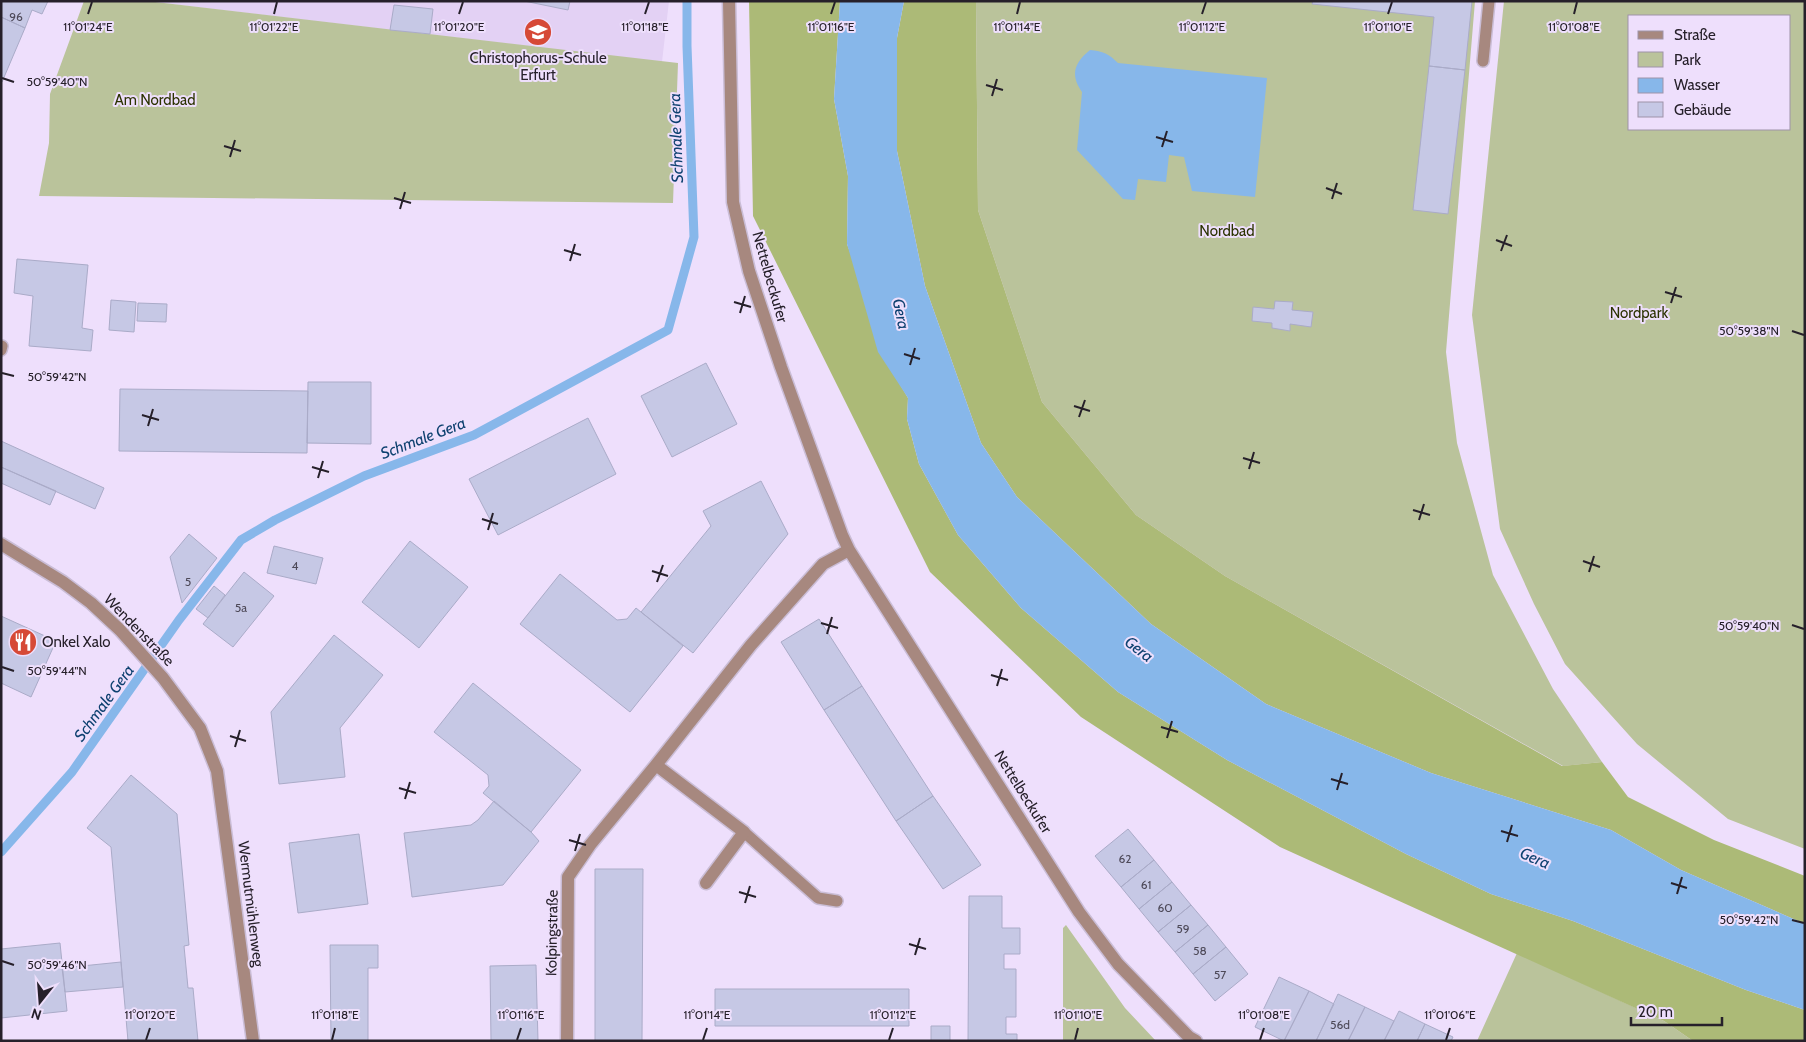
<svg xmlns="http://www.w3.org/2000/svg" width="1806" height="1042" font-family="Cabin,sans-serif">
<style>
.built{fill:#e3d1f4}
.green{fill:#bac39b;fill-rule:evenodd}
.forest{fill:#acba77}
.water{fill:#87b7ea}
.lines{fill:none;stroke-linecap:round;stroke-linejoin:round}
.stream{stroke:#87b7ea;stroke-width:9}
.building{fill:#c6c8e5;stroke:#aaabc8}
.service-casing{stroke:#cabdd6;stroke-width:14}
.minor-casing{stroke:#cabdd6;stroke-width:15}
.service{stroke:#a7887f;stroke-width:11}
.minor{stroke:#a7887f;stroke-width:12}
.ticks{fill:none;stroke:#26202a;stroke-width:2}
.labels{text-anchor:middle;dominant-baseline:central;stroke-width:4;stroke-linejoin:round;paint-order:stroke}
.number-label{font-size:12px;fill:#4e4a59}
.poi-label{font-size:15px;fill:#26202a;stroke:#eedffc}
.park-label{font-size:15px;fill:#2b3200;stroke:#eedffc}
.street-label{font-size:15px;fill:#26202a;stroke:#eedffc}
.water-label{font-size:16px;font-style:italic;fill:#0e4170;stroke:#eedffc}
.ticks-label{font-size:12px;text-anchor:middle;fill:#26202a;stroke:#eedffc;stroke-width:4;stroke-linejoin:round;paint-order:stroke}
</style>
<rect width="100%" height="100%" fill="#eedffc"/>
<path class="built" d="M147,1H669L662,62Z"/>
<path class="green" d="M84,1H147L678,63L673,203L39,196L49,143L50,94Z
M976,1H1475L1446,352L1457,443L1493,575L1553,689L1602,762L1563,766L1225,576L1136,515L1042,402L978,210Z
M1504,1H1805V849L1728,819L1637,744L1565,664L1534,604L1500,529L1472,315ZM1790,16V129H1630V16Z
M1066,925L1125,1008L1156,1041H1063V928Z
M1517,953L1664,1021L1693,1041H1477Z"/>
<path class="forest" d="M749,1H840L834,99L848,176L847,244L898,381L908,398L907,419L919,464L958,535L1021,608L1118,692L1227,760L1406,854L1491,894L1573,921L1746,990L1805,1010V1041H1693L1664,1021L1280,847L1081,717L930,572L753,216Z
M904,1H976L978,210L1042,402L1136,515L1225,576L1562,766L1602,762L1628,797L1714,840L1805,876V924L1681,870L1611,830L1431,773L1266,704L1151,624L1017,497L981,443L925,286L897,151V38Z"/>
<path class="water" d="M840,1H904L897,38V151L925,286L981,443L1017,497L1151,624L1266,704L1431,773L1611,830L1681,870L1805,924V1010L1746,990L1573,921L1491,894L1406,854L1227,760L1118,692L1021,608L958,535L919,464L907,419L908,398L878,352L847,244L848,176L834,99Z
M1090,50C1103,51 1109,54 1118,63L1267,78L1255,197L1192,191L1184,157L1169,155L1166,182L1138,179L1135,200L1123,199L1077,150L1082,92C1070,75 1074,63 1090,50Z"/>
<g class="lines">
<path class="stream" d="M1,852L72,772L179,620L241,540L275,520L364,476L474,435L668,330L694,237L687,46V1"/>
</g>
<path class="building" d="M1,1H48L42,14L32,10L25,28L1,17Z
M524,1H570L568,10Z
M1313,1H1472L1465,70L1429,66L1434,17L1312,4Z
M394,5L433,9L430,34L390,30Z
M1,17L25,28L2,82H1Z
M1429,66L1465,70L1448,214L1413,210Z
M17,259L88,265L82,328L93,330L91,351L29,346L33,296L14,293Z
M111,300L136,302L134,332L109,330Z
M1275,301L1293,302L1292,310L1313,312L1311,327L1290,324V331L1272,328V323L1252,321L1253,307L1274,309Z
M138,303L167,304L166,322L137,321Z
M706,363L737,424L672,457L641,396Z
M308,382H371V444L307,443Z
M120,389L308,391L307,453L119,451Z
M588,418L616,474L498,535L469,479Z
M1,441L104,488L95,509L1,467Z
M1,467L56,491L50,505L1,483Z
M761,481L788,534L693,653L641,612L711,526L703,511Z
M189,534L217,558L182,603L170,557Z
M410,541L468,587L419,648L362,602Z
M274,546L323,558L316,584L267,573Z
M244,572L274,596L233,647L203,624Z
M560,574L617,620L627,619L636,608L683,646L630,712L520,624Z
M214,586L225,595L208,618L196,609Z
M1,616L56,641L31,697L1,683Z
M819,619L862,686L824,710L781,642Z
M334,635L383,675L340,728L345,777L279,784L271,712Z
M473,683L581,770L531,832L483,793L489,786L488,775L434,732Z
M862,686L933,796L896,821L824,710Z
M131,775L177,814L189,945L184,946L188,988H193L198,1041H128L111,847L87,828Z
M933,796L981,865L943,889L896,821Z
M494,801L531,832L539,841L503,885L412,897L404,833L471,825L478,820Z
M1128,829L1154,860L1121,887L1095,856Z
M359,834L368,904L298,913L289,843Z
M1154,860L1172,882L1139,909L1121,887Z
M595,869H643L642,1041H595Z
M1172,882L1191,905L1158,932L1139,909Z
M969,896H1002V928H1020V954H1004V969H1016V1017H1006V1034H1017V1041H968Z
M1191,905L1208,925L1175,952L1158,932Z
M1208,925L1226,947L1193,974L1175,952Z
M60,943L67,1011L1,1018V949Z
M330,945H378V968H368V1041H331Z
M1226,947L1248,974L1215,1001L1193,974Z
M121,962L123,987L65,992L62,968Z
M536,965L538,1041H491L490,966Z
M1279,977L1309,991L1284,1041L1255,1027Z
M715,989H909V1026H715Z
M1309,991L1334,1004L1316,1041H1284Z
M1338,994L1365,1007L1348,1041H1316Z
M1365,1007L1394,1021L1384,1041H1348Z
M1399,1011L1425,1024L1417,1041H1384Z
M1425,1024L1453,1037L1451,1041H1417Z
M931,1026H950V1041H931Z"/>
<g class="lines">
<defs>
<path id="service" d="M1483,61L1489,1
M1,350L2,346
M744,832L818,898L837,901"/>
<path id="minor" d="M729,1L733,202L749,271L781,367L842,535L849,550L1079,912L1118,964L1189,1037L1196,1041
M1,544L63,582L91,603L120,630L163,678L200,728L217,771L253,1041
M706,883L744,832L656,765L751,645L823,564L849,550
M567,1041L568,877L590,845L656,765"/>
</defs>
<use href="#service" class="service-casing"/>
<use href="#minor" class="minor-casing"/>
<use href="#service" class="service"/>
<use href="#minor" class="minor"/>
</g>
<path class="ticks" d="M88,14L92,2M274,14L277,2M459,14L463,2M645,14L649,2M831,14L835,2M1017,14L1020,2M1202,14L1206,2M1388,14L1392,2M1574,14L1577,2M2,78L14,82M986,85L1003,90M992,96L997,79M1156,137L1173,142M224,146L241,151M1162,147L1167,131M230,157L235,140M1326,188L1342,194M394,198L411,203M1332,199L1337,183M400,209L405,192M1496,240L1512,246M564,250L581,255M1501,251L1507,235M570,261L575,244M1665,292L1682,297M734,302L751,307M1671,303L1676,287M740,313L745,296M1792,331L1804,335M904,354L920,359M910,365L915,348M2,373L14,376M1074,406L1090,411M142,415L159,420M1079,417L1085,400M148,426L153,409M1243,458L1260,463M312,467L329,472M1249,469L1254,452M318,478L323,461M1413,510L1430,515M482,519L498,524M1419,520L1424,504M488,530L493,513M1583,561L1600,567M652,571L668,576M1589,572L1594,556M657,582L663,565M821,623L838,628M1792,625L1804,629M827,634L832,617M2,667L14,671M991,675L1008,680M997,686L1002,669M1161,727L1178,732M230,736L246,741M1167,738L1172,721M235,747L240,730M1331,779L1348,784M399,788L416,793M1337,790L1342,773M405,799L410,782M1501,831L1518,836M569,840L586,845M1507,842L1512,825M575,851L580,834M1671,883L1687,888M739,892L756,897M1677,894L1682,877M745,903L750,886M1792,920L1804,923M909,944L926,949M915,955L920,938M2,961L14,965M146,1040L150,1028M332,1040L335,1028M517,1040L521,1028M703,1040L707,1028M889,1040L893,1028M1075,1040L1078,1028M1260,1040L1264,1028M1446,1040L1450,1028"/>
<defs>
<symbol id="school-disc" viewBox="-11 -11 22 22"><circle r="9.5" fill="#d64936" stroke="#eedffc"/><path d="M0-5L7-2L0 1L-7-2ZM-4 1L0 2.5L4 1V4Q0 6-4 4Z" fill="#fff"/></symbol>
<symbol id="restaurant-disc" viewBox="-11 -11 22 22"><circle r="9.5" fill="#d64936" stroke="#eedffc"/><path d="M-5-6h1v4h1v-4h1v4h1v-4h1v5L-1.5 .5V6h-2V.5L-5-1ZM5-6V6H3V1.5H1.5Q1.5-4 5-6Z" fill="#fff"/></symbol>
</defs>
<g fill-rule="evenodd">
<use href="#school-disc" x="522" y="16" width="32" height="32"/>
<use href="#restaurant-disc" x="7" y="626" width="32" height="32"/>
</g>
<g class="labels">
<g class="number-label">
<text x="16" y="16">96</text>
<text x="295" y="565">4</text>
<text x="188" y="581">5</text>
<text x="241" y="607">5a</text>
<text x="1125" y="858">62</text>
<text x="1146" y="884">61</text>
<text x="1165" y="907">60</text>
<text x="1183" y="928">59</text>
<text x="1200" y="950">58</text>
<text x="1220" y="974">57</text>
<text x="1340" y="1024">56d</text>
</g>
<g class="poi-label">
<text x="538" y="58">Christophorus-Schule<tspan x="538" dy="17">Erfurt</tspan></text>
<text x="42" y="642" text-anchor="start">Onkel Xalo</text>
</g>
<g class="park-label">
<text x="155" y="100">Am Nordbad</text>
<text x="1227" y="231">Nordbad</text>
<text x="1639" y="313">Nordpark</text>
</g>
<g class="street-label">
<text transform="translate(770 277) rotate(74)">Nettelbeckufer</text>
<text transform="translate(139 630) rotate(46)">Wendenstraße</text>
<text transform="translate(1023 792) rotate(58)">Nettelbeckufer</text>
<text transform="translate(251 904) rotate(83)">Wermutmühlenweg</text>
<text transform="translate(552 933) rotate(-89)">Kolpingstraße</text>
</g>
<g class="water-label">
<text transform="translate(676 138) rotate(-92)">Schmale Gera</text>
<text transform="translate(901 314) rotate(78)">Gera</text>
<text transform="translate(423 438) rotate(-21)">Schmale Gera</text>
<text transform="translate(1139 649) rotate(38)">Gera</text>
<text transform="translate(104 703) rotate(-54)">Schmale Gera</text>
<text transform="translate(1535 858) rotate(23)">Gera</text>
</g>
</g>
<g class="ticks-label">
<text x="88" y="31">11°01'24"E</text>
<text x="274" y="31">11°01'22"E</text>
<text x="459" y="31">11°01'20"E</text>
<text x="645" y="31">11°01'18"E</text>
<text x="831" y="31">11°01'16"E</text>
<text x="1017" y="31">11°01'14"E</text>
<text x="1202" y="31">11°01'12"E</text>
<text x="1388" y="31">11°01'10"E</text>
<text x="1574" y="31">11°01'08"E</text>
<text x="57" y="86">50°59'40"N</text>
<text x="1749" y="335">50°59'38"N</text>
<text x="57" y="381">50°59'42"N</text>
<text x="1749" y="630">50°59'40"N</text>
<text x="57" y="675">50°59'44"N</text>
<text x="1749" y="924">50°59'42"N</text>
<text x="57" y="969">50°59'46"N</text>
<text x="150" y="1019">11°01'20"E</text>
<text x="335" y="1019">11°01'18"E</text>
<text x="521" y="1019">11°01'16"E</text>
<text x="707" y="1019">11°01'14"E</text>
<text x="893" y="1019">11°01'12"E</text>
<text x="1078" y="1019">11°01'10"E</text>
<text x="1264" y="1019">11°01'08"E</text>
<text x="1450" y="1019">11°01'06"E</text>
</g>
<rect width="1806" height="1042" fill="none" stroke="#26202a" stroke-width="5"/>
<rect x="1628" y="15" width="162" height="115" fill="#eedffc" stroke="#9e93a8"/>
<rect x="1638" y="31" width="25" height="8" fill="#a7887f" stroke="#9e93a8"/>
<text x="1674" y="40" font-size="15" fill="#26202a">Straße</text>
<rect x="1638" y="52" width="25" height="15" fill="#bac39b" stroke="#9e93a8"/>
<text x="1674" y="65" font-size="15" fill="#26202a">Park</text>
<rect x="1638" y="78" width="25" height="15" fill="#87b7ea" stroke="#9e93a8"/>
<text x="1674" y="90" font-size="15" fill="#26202a">Wasser</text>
<rect x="1638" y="102" width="25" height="15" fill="#c6c8e5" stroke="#9e93a8"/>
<text x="1674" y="115" font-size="15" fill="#26202a">Gebäude</text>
<g transform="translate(40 1002) rotate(197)" stroke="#eedffc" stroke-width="4" paint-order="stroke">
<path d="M0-4L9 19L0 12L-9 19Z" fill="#26202a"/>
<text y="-8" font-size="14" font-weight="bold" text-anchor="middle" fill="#26202a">N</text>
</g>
<path d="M1631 1017v8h91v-8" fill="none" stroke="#26202a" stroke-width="2.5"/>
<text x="1638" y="1017" font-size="15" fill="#26202a" stroke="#eedffc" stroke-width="4" paint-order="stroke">20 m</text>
</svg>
